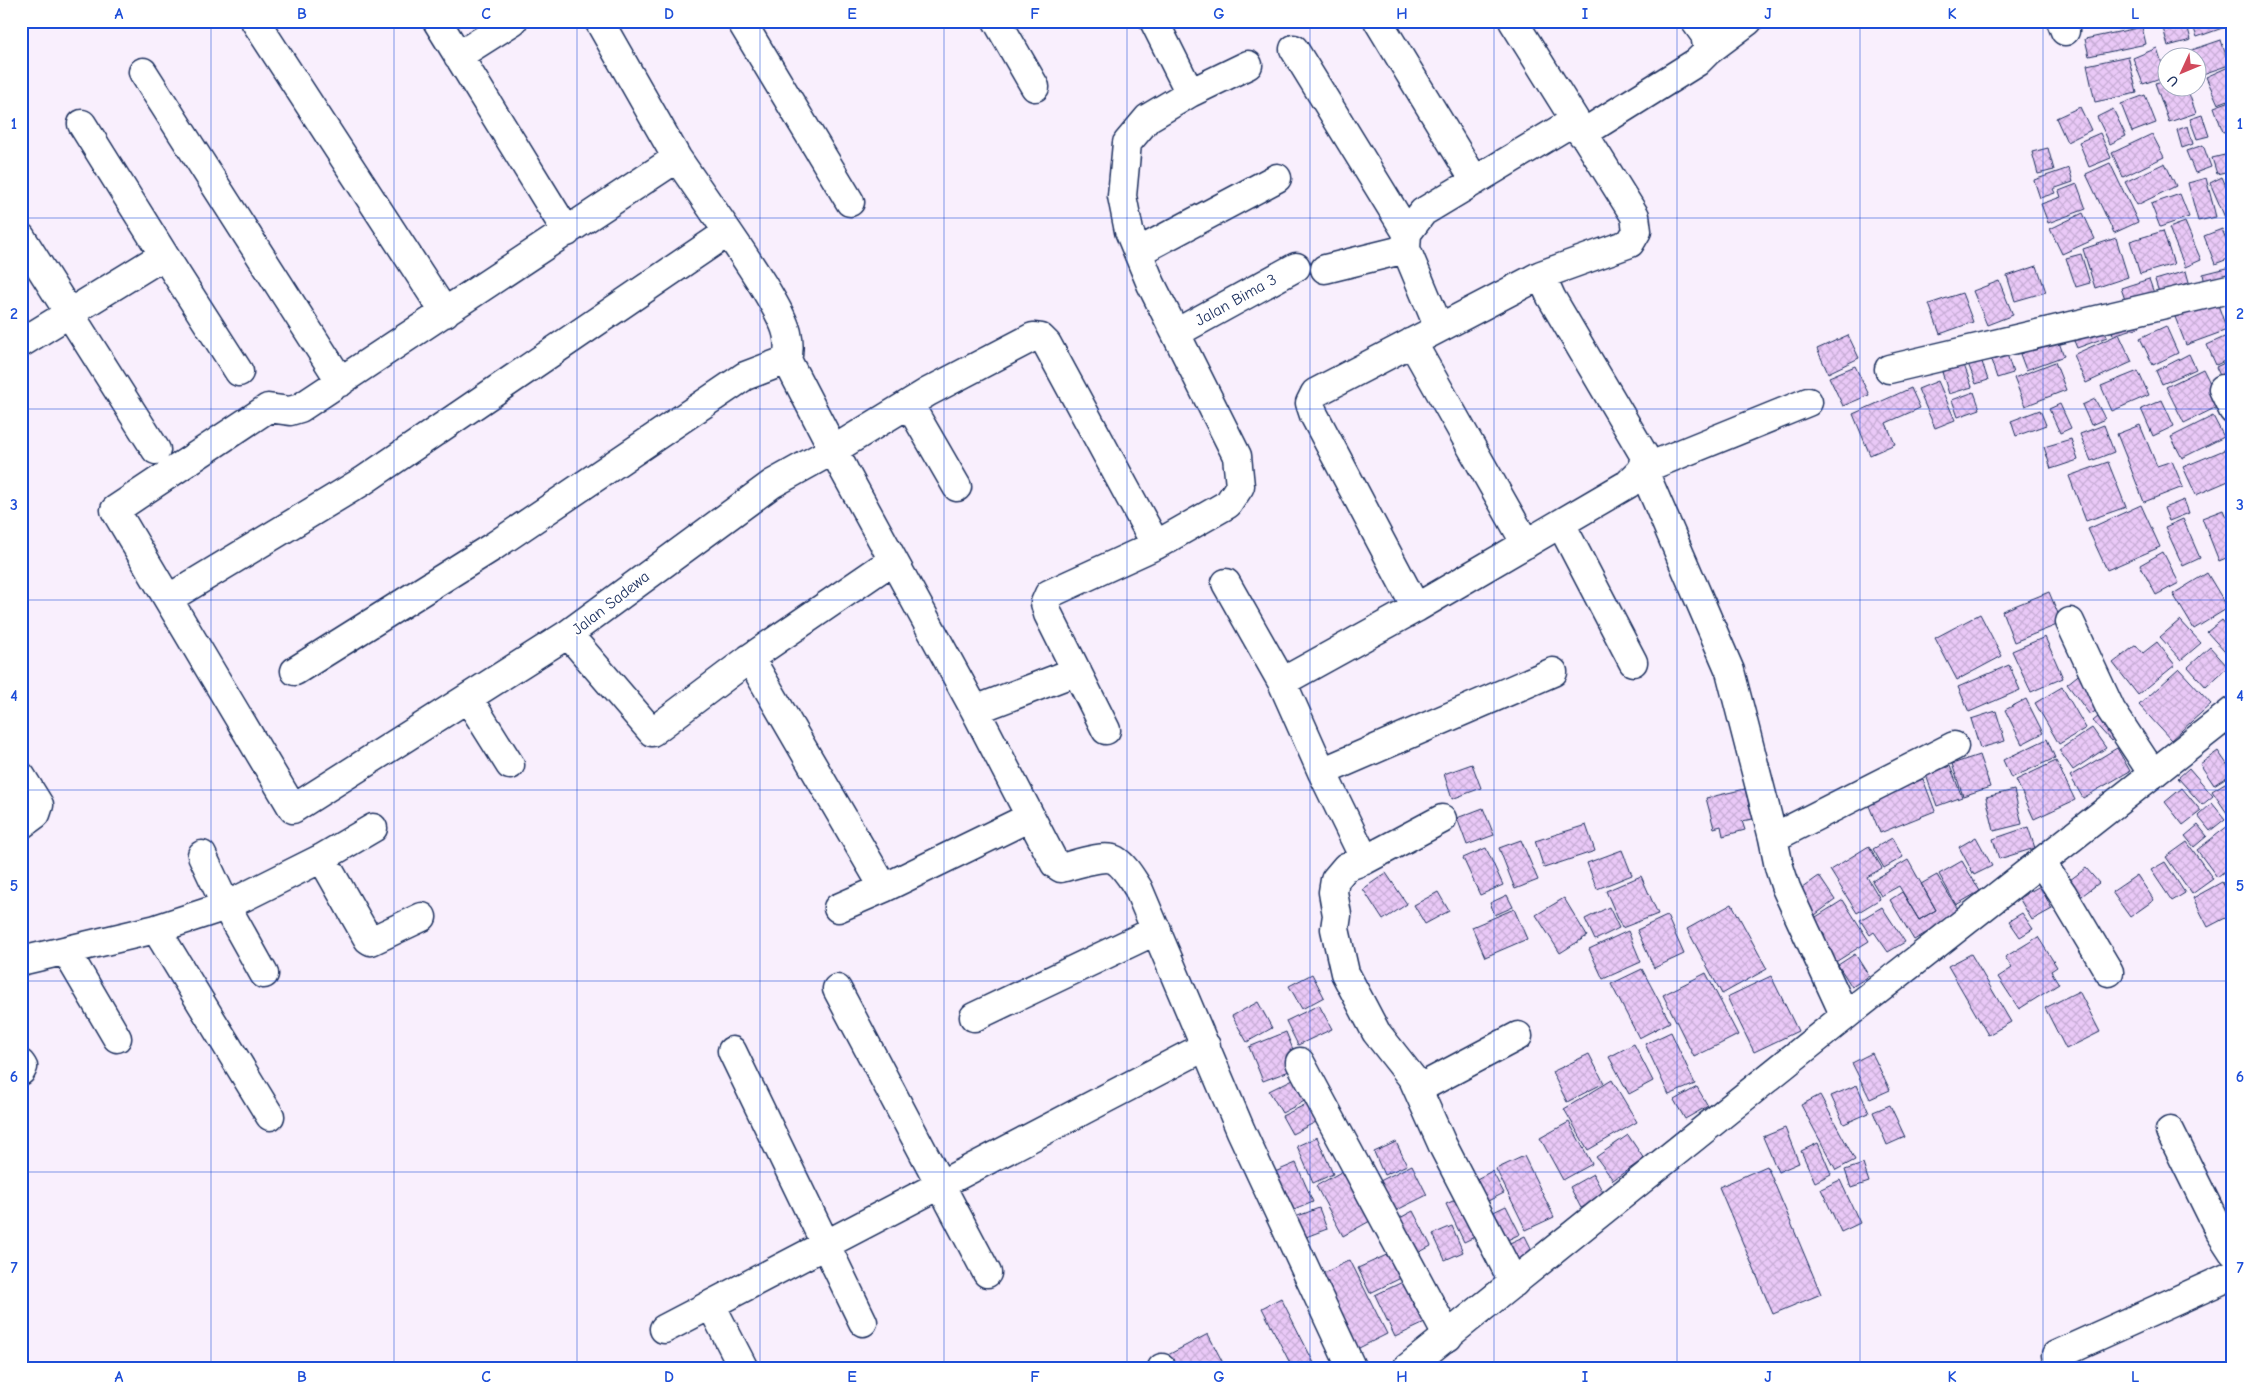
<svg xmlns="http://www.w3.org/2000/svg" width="2254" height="1390" font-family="'Comic Neue',sans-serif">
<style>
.building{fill:url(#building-cross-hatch);stroke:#1b2f5e}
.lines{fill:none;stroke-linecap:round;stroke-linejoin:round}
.minor-casing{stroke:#1b2f5e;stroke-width:31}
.tertiary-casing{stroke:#1b2f5e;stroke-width:31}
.minor{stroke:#fff;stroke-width:28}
.tertiary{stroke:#fff;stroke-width:28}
.grid{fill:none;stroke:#1d4ed8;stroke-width:1;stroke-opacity:0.55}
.labels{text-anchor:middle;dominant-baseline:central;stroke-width:4;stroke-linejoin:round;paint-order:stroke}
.street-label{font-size:16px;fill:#1b2f5e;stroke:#fff}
.neatline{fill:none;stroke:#1d4ed8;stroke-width:2}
.grid-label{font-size:16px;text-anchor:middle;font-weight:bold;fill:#1d4ed8}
</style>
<defs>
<pattern id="building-cross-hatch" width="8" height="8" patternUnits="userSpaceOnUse" patternTransform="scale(1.25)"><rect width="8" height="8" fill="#eac9f7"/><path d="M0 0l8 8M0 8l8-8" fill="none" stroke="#c8add6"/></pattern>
</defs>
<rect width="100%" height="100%" fill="#f9effd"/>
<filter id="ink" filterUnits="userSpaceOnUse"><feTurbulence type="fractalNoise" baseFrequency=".02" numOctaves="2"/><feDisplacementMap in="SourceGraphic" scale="10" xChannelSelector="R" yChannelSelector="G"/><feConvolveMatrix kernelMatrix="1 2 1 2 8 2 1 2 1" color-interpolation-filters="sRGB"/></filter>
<g filter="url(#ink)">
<path class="building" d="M2161,21H2186L2191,40L2168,46Z
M2191,21H2227L2228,26L2197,37Z
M2142,27L2146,44L2089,56L2085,39Z
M2221,40L2229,65L2197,76L2196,58H2191L2189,51Z
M2157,48L2166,76L2143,84L2133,58Z
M2128,56L2137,93L2095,102L2087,65Z
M2233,65V98L2218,104L2206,77Z
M2166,80V88H2187L2196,113L2169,122L2155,83Z
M2145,95L2156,123L2132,132L2121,104Z
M2233,100V129L2223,132L2214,107Z
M2080,107L2091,130L2067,142L2056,118Z
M2113,109L2126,136L2110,144L2097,117Z
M2202,115L2209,136L2197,139L2190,119Z
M2188,126L2193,144L2182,148L2177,130Z
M2100,133L2111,158L2089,167L2079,142Z
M2152,134L2164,157L2123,177L2112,153Z
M2203,145L2211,167L2195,173L2186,151Z
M2048,148L2054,170L2038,174L2032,152Z
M2233,153V170L2217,174L2212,158Z
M2110,163L2138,222L2114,233L2086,174Z
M2165,163L2176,186L2137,205L2125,182Z
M2069,168L2073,182L2053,189L2055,193L2040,198L2034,180Z
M2222,177L2233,202V220L2227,222L2210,183Z
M2206,178L2216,217L2198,221L2188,183Z
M2077,184L2086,209L2048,223L2041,204L2061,197L2059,191Z
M2180,194L2189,217L2160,227L2151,204Z
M2083,213L2095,239L2062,254L2050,229Z
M2185,222L2201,260L2185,267L2169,228Z
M2222,229L2233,257L2215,264L2204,236Z
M2163,231L2174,264L2140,274L2130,241Z
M2116,238L2128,277L2095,288L2083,249Z
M2081,254L2090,283L2076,287L2066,258Z
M2037,266L2046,292L2015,301L2007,276Z
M2231,267L2233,282L2206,289L2203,274Z
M2186,271L2192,293L2162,302L2155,280Z
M2149,279L2155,296L2127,306L2121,288Z
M1999,281L2013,315L1987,325L1973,291Z
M1962,293L1973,322L1940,334L1929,304Z
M2233,297V323L2223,302Z
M2217,302L2227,330L2186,345L2175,317Z
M2137,315L2140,327L2113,335L2110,322Z
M2102,324L2107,337L2077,348L2072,336Z
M2166,326L2178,353L2153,365L2140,338Z
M2233,333V357L2216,365L2207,345Z
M2119,334L2132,362L2086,383L2073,355Z
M1848,335L1859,358L1828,373L1817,349Z
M2058,340L2064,356L2026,370L2020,354Z
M2007,354L2013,373L1997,378L1991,360Z
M2189,354L2196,369L2162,384L2156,371Z
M1980,356L1988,380L1976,384L1967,361Z
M2233,359V398L2231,399L2216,367Z
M2055,362L2066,390L2025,406L2014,378Z
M1964,365L1972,387L1949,394L1942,372Z
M1855,366L1869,395L1843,406L1829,377Z
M2203,369L2221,405L2184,423L2166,387Z
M2138,371L2149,395L2112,411L2101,386Z
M1938,381L1955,420L1935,428L1918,389Z
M1911,388L1920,408L1886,423L1895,444L1870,455L1853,414Z
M1974,392L1980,409L1958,417L1952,400Z
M2095,399L2105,419L2091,425L2082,405Z
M2162,400L2174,426L2153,436L2141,409Z
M2060,404L2071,428L2060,433L2049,409Z
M2040,410L2046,425L2016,436L2011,421Z
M2213,416L2224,437L2182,458L2171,437Z
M2104,425L2114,452L2091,461L2080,434Z
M2140,425L2157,466L2172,461L2183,487L2144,502L2117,434Z
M2071,439L2078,460L2051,469L2044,447Z
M2229,448L2233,455V479L2196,495L2183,467Z
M2108,462L2126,507L2086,521L2069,476Z
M2184,500L2189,513L2169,521L2164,508Z
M2141,505L2160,547L2107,570L2088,529Z
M2223,510L2233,534V555L2219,561L2202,518Z
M2183,519L2200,558L2183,566L2165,527Z
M2163,552L2179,583L2156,595L2140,565Z
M2207,573L2228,608L2194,629L2173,594Z
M2049,592L2062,623L2014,642L2002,611Z
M1980,614L2002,656L1957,680L1935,638Z
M2180,620L2201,643L2181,660L2160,637Z
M2222,620L2233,633V661L2207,632Z
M2045,637L2063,678L2031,692L2012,651Z
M2157,642L2175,665L2138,695L2113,663L2136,645L2143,653Z
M2210,647L2228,667L2206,687L2188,667Z
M2009,665L2020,690L1969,712L1958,687Z
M2179,669L2211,704L2171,740L2139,705Z
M2082,672L2106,703L2090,715L2067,684Z
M2062,687L2086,728L2059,744L2035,703Z
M2026,699L2043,733L2022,744L2005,710Z
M1996,711L2005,741L1980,748L1971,719Z
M2104,712L2121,732L2111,741L2093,721Z
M2092,728L2106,748L2073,770L2059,750Z
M2047,739L2055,758L2011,778L2003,760Z
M2117,748L2130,771L2083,798L2070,776Z
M2218,751L2233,773L2214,785L2200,764Z
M1979,755L1990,787L1963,796L1952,764Z
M2056,761L2075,800L2034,819L2016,780Z
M1472,764L1481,788L1452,799L1444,774Z
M1950,766L1962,797L1937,806L1926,775Z
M2189,768L2213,796L2202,805L2178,778Z
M2233,778V814L2229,816L2212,791Z
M1923,779L1935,811L1880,833L1867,801Z
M2182,788L2201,811L2183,825L2165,802Z
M1745,789L1753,819L1742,821L1745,830L1723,836L1721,826L1714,828L1706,798Z
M2014,790L2022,824L1994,831L1986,797Z
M2212,803L2225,819L2210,831L2198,816Z
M1483,808L1494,835L1467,845L1457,818Z
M2233,822V865L2217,877L2197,850Z
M1586,825L1595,851L1544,868L1535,841Z
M2198,825L2207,836L2194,847L2185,836Z
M2028,827L2035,848L1999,859L1993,839Z
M1976,837L1992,866L1974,875L1959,847Z
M1892,838L1903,857L1884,868L1873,849Z
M1521,840L1538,880L1515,889L1499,848Z
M2187,842L2213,879L2192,894L2166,857Z
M1869,846L1882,868L1867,877L1880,899L1857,913L1830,870Z
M1486,848L1503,885L1480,895L1463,858Z
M1622,850L1632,875L1597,889L1587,863Z
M1908,860L1936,910L1919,920L1899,886L1881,896L1872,881Z
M1962,861L1980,891L1956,905L1939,874Z
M2165,862L2185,893L2172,901L2151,870Z
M2086,868L2099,883L2079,898L2066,883Z
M1386,873L1407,904L1383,920L1363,889Z
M1937,875L1960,913L1914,940L1890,900L1902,892L1919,920L1936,910L1921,884Z
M2137,875L2154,900L2130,917L2112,892Z
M1641,876L1658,914L1622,928L1606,891Z
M1819,876L1835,900L1815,915L1798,891Z
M2222,882L2233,901V914L2208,927L2193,898Z
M2040,886L2052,909L2032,920L2019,898Z
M1438,892L1449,911L1425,924L1414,905Z
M1507,895L1513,907L1495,915L1490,903Z
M1564,898L1587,936L1560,953L1536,915Z
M1843,900L1869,941L1834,963L1808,922Z
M1732,904L1767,969L1722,994L1687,929Z
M1609,907L1619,928L1595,940L1585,919Z
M1882,907L1905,942L1888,952L1874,932L1870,935L1860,920Z
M1514,909L1527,939L1485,957L1472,927Z
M2022,913L2033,929L2020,937L2009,921Z
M1667,916L1684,954L1654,968L1637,930Z
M1628,931L1641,962L1603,979L1589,949Z
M2038,937L2057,967L2051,971L2059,984L2019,1009L1998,977L2012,968L2005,957Z
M1855,954L1869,976L1852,987L1838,965Z
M1971,954L2011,1022L1988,1035L1948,966Z
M1642,969L1670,1022L1639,1038L1611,984Z
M1706,973L1738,1035L1694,1057L1663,995Z
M1312,974L1324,997L1302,1009L1289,986Z
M1771,976L1798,1031L1754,1052L1727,997Z
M2079,991L2100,1032L2066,1049L2045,1008Z
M1258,1002L1272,1028L1247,1042L1232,1016Z
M1319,1005L1332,1029L1298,1045L1286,1021Z
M1286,1032L1300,1067L1263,1081L1249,1047Z
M1671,1032L1695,1084L1669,1095L1645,1044Z
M1634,1044L1653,1081L1629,1094L1609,1057Z
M1872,1053L1890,1090L1870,1099L1852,1063Z
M1589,1054L1604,1083L1567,1102L1552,1072Z
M1303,1074L1314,1096L1282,1113L1269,1091Z
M1612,1080L1637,1122L1588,1150L1564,1109Z
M1857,1085L1869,1113L1844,1124L1831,1096Z
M1697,1087L1708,1106L1685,1119L1674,1100Z
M1820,1095L1855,1160L1836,1170L1801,1105Z
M1315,1100L1324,1118L1292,1134L1282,1116Z
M1890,1105L1905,1137L1887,1145L1873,1112Z
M1569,1122L1592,1164L1563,1180L1540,1138Z
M1785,1128L1799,1163L1778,1172L1763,1137Z
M1628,1135L1644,1159L1613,1180L1596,1157Z
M1317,1137L1333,1174L1313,1183L1297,1146Z
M1396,1142L1407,1165L1384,1175L1374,1152Z
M1818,1143L1831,1174L1815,1182L1801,1151Z
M1524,1156L1554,1217L1526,1230L1496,1169Z
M1296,1163L1313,1202L1287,1213L1270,1174Z
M1863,1164L1869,1182L1851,1188L1845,1170Z
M1412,1165L1427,1195L1393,1212L1378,1182Z
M1767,1166L1821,1294L1773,1314L1719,1187Z
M1350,1167L1360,1185L1352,1189L1370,1221L1343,1236L1316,1186Z
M1492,1171L1504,1193L1478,1206L1467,1184Z
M1593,1174L1605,1196L1581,1208L1570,1187Z
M1840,1180L1860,1223L1841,1232L1821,1189Z
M1467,1195L1485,1232L1464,1242L1446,1204Z
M1506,1206L1520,1234L1497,1245L1483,1217Z
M1319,1208L1327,1229L1298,1240L1290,1219Z
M1413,1211L1431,1246L1412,1256L1394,1221Z
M1452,1226L1463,1252L1445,1260L1433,1234Z
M1525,1236L1535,1256L1511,1268L1501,1247Z
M1391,1253L1403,1277L1370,1293L1358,1268Z
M1350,1260L1387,1334L1357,1349L1320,1275Z
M1409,1279L1429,1321L1395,1337L1375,1295Z
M1281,1298L1317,1369H1293L1262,1308Z
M1208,1334L1223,1363L1212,1369H1172L1166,1356Z"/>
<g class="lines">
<defs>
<path id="minor" d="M255,21L445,313
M437,21L567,232
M599,21L677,158L728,232
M741,21L850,202
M997,21L1035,87
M1378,21L1475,181
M1513,21L1635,216L1637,231L1630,243L1541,275L1551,297L1644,455L1643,469L1628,484L1416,608L1282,682L1322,772L1365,860L1346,867L1335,880L1333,892L1337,915L1335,929L1345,973L1376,1032L1413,1079L1443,1146L1514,1283
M2061,21L2065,31
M1294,49L1407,233
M1708,51L1748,21
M458,56L513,21
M143,72L341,382
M1190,93L1248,65
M1582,134L1697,62L1708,51L1705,35L1695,21
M21,237L156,450
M1138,252L1277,178
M164,255L239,372
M1325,269L1406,249
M1439,328L1406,249L1407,233L1423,212L1574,121
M1176,333L1296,267
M1412,342L1526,544
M21,343L164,255L82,124
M1889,369L2233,288
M2223,389L2233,410
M1808,402L1643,469L1730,671L1773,838L1779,867L1786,888L1845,1016
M909,404L957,487
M1561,524L1633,662
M893,560L750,658L652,732L568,634L772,484L835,449L928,392L1033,337L1041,338L1047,344L1156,545
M1226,583L1282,682
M168,599L363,481L728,232C743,254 781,309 787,333C789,342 789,352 787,360
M1416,608L1314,415L1310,403L1315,393L1541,275
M2070,622L2111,710L2153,774
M568,634L293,809L115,510L268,408L290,411L300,408L677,158
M750,658L884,888
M295,671L494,546L745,376L787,360L845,472L975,710L1055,864L1061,868C1074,865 1103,854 1115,860C1125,866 1132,879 1138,888L1241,1131L1352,1369
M468,698L510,765
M975,710L1077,671
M1106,730L1048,614L1045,603L1049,594L1156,545L1228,504L1240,486L1237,456L1151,284L1129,231L1122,196L1127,143L1148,118L1190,93L1154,21
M1322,772L1553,672
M21,776L39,805L36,814L21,825
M1773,838L1954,746
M202,855L226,906L264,974
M322,858L368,939L371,941L422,917
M1365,860L1442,819
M2041,862L2062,893L2109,972
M838,908L884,888L1030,817
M156,929L270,1116
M66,951L117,1038
M21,961L156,929L226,906L322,858L373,828
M837,989L987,1273
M974,1017L1157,930
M732,1051L863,1322
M1300,1062L1448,1337
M21,1064L23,1067L21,1071
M1418,1089L1518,1036
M2170,1131L2220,1232L2233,1252
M711,1305L744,1369
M664,1329L1206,1046
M2056,1355L2233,1275
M1162,1368V1369"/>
<path id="tertiary" d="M1406,1369L1845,1016L2233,711"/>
</defs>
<use href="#minor" class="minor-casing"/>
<use href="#tertiary" class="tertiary-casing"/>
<use href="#minor" class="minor"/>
<use href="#tertiary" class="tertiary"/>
</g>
</g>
<path class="grid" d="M211,21V1369M394,21V1369M577,21V1369M760,21V1369M944,21V1369M1127,21V1369M1310,21V1369M1494,21V1369M1677,21V1369M1860,21V1369M2043,21V1369M21,218H2233M21,409H2233M21,600H2233M21,790H2233M21,981H2233M21,1172H2233"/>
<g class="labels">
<g class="street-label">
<text transform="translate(1236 300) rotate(-29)">Jalan Bima 3</text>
<text transform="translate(611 603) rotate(-38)">Jalan Sadewa</text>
</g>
</g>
<rect width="2254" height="1390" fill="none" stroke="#fff" stroke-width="55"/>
<g transform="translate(2182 72) rotate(226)"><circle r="24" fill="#ffffff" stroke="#a4acbf"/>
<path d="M0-4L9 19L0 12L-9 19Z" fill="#d1495b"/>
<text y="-8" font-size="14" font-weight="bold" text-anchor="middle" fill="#1b2f5e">U</text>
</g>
<rect x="28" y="28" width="2198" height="1334" class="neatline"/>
<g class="grid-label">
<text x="119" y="19">A</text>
<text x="302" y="19">B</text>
<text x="486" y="19">C</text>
<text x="669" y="19">D</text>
<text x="852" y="19">E</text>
<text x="1035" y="19">F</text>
<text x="1219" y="19">G</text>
<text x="1402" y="19">H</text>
<text x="1585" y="19">I</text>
<text x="1768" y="19">J</text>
<text x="1952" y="19">K</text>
<text x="2135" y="19">L</text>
<text x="14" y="129">1</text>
<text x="2240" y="129">1</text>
<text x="14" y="319">2</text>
<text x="2240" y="319">2</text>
<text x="14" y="510">3</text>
<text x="2240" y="510">3</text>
<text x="14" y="701">4</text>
<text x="2240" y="701">4</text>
<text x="14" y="891">5</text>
<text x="2240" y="891">5</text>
<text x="14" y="1082">6</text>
<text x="2240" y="1082">6</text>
<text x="14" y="1273">7</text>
<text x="2240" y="1273">7</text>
<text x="119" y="1382">A</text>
<text x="302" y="1382">B</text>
<text x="486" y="1382">C</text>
<text x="669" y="1382">D</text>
<text x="852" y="1382">E</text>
<text x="1035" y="1382">F</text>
<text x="1219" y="1382">G</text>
<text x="1402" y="1382">H</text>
<text x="1585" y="1382">I</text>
<text x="1768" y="1382">J</text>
<text x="1952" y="1382">K</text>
<text x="2135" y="1382">L</text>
</g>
</svg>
